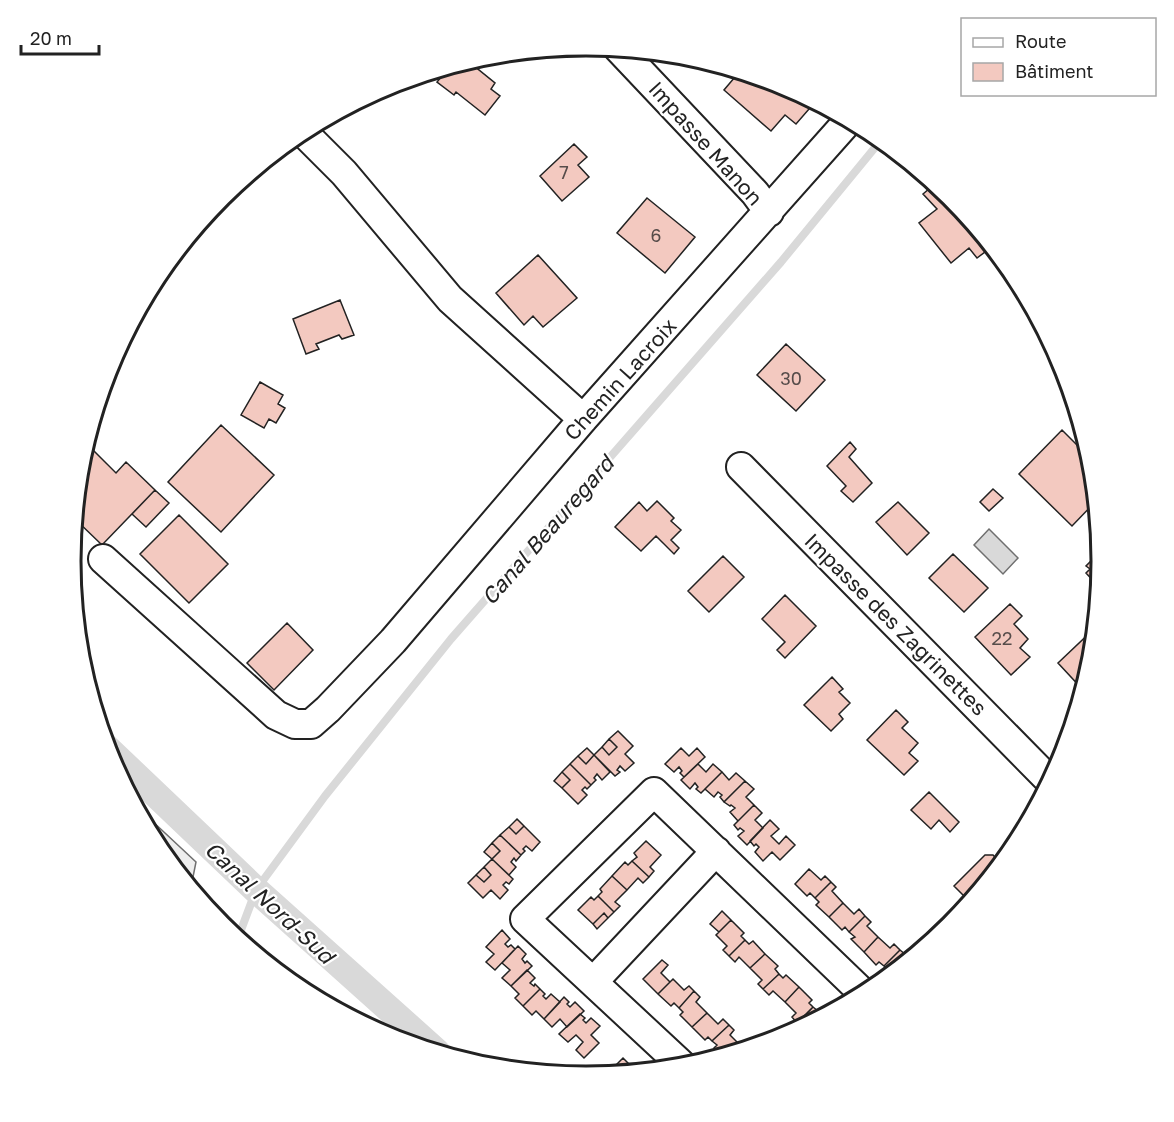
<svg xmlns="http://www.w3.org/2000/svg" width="1174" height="1122" font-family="'Golos Text',sans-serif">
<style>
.green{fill:#eee;stroke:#6f6f6f;stroke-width:1.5}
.water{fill:#d9d9d9;stroke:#6f6f6f;stroke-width:1.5}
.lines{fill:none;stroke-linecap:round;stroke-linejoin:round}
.stream{stroke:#d9d9d9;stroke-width:8}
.canal{stroke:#d9d9d9;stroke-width:27}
.building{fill:#f3c9c0;stroke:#222;stroke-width:1.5}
.minor-casing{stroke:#222;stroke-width:32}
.minor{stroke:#fff;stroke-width:28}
.labels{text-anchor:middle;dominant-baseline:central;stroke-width:4.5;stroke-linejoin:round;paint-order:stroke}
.number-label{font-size:18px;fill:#564c4a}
.street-label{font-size:21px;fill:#222;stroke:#fff}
.water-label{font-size:22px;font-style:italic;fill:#222;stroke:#fff}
.rim{fill:none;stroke:#222;stroke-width:3}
</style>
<rect width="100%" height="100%" fill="#fff"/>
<path class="green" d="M135,805L196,862L191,887L158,847Z"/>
<path class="water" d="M989,529L1018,558L1003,574L974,545Z"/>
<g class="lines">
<path class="stream" d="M238,938L256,890L325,796L451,639L781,262L882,139"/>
<path class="canal" d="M107,748L256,890L437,1052"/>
</g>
<path class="building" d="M479,57L473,65L495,83L491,89L500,96L485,115L456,92L454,95L437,82L450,66Z
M740,71L785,84L816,101L796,124L785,115L771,131L724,90Z
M574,144L587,157L578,165L589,177L562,201L540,176Z
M936,183L952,196L993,246L977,258L969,248L951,263L919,223L937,209L923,194Z
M647,198L695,237L665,273L617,233Z
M538,255L577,298L543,327L533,316L524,325L496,293Z
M340,300L354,335L342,339L339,335L316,344L319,349L306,354L293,319Z
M786,344L825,380L796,411L757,375Z
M260,382L283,395L278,404L285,408L276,423L269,419L264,428L241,415Z
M221,425L274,475L221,532L168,482Z
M1062,430L1093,461L1097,500L1072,526L1019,474Z
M850,442L856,449L849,457L872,483L853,502L841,491L846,486L827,466Z
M87,444L116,473L126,462L155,490L102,545L75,519L81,460L85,446Z
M993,489L1003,498L989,511L980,502Z
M155,490L169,503L146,527L132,514Z
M657,501L674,518L671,521L681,530L671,540L679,548L674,554L656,536L641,551L615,527L639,502L647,511Z
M898,502L929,533L907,555L876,522Z
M179,515L228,564L189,603L140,554Z
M1102,550L1103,561L1100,588L1086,573L1090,569L1086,566Z
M953,554L988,588L964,612L929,578Z
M723,556L744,577L709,612L688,591Z
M785,595L816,626L785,658L777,650L785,642L762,619Z
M1010,604L1022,616L1014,624L1028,639L1020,648L1030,657L1011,675L975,637Z
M287,623L313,650L274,690L247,663Z
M1096,627L1093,662L1084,691L1058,663Z
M832,677L843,689L839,692L850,703L839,714L843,719L831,731L804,705Z
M896,710L908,722L902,728L918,743L909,753L918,761L904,775L867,740Z
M618,731L633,746L625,754L634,763L625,771L620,766L617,770L620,772L615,776L594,755L602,747L609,755L617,747L609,739Z
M609,739L617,747L609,755L602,747Z
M587,748L594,755L586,764L578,756Z
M681,748L689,756L697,748L705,757L684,777L680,773L682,771L679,767L674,772L665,764Z
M594,755L610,772L602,780L597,774L594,778L596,780L591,785L570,764L578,756L586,764Z
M570,764L591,785L587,789L585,787L582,790L587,795L578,804L562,788L570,780L562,772Z
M698,764L706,772L713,764L722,772L701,793L696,789L698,787L695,783L690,789L681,780Z
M562,772L570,780L562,788L554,781Z
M722,772L729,780L736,773L745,781L724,802L720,797L722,795L718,792L714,797L705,789Z
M745,781L754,789L746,797L754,805L738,821L730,812L735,808L731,805L730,806L724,802Z
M929,792L959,822L950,832L939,820L931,829L911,810Z
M754,805L762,813L755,820L763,828L747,845L738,836L744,831L740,828L738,830L734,825Z
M517,819L524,826L516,834L509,827Z
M770,820L779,829L771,836L779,844L786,836L795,845L780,860L772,852L763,861L755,852L759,847L756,844L754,846L750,841Z
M524,826L540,842L532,851L526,846L523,849L525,851L521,855L500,835L509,827L516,834Z
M500,835L521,855L516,861L514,858L511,862L516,867L509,875L492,859L500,851L492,843Z
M646,841L661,855L650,867L654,871L649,877L632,861L637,857L634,853Z
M492,843L500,851L492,859L484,852Z
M985,855H993L1000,862V867L966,909L959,902L964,896L954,886Z
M492,859L513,879L509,884L506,882L503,885L508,890L500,899L491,890L483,898L468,883L476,875L484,882L491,875L484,867Z
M632,861L649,877L643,883L638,878L627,890L612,876L625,862L628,865Z
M484,867L491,875L484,882L476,875Z
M809,869L821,880L825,876L831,882L815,898L810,893L807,896L795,884Z
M612,876L627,890L615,902L620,906L614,912L598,896L602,892L600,889Z
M831,882L836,887L832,891L843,903L829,917L816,905L819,902L815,898Z
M598,896L614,912L608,918L604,913L593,924L578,910L591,897L594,900Z
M843,903L854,914L859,909L865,916L849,932L845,927L842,930L829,917Z
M722,911L731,920L719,932L710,924Z
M604,913L608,918L597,929L593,924Z
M865,916L871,922L867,926L878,937L864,952L851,939L855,937L849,932Z
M731,920L744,933L741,936L745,940L729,956L723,950L727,946L716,935Z
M502,930L510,939L505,944L508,947L511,945L515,949L495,970L486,962L494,954L486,947Z
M878,937L890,948L894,944L900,950L884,966L879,962L876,965L864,952Z
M745,940L749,944L753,941L765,954L750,968L739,957L735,962L729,956Z
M518,946L526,954L522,959L525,963L527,961L532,966L511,986L502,978L510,970L502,963Z
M900,950L906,955L901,960L905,964L889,977L885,973L888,970L884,966Z
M765,954L778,966L775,969L779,974L763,989L758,984L762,980L750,968Z
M662,960L668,965L661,973L670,982L658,994L643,979Z
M527,970L535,978L530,983L534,986L535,984L540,989L523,1006L515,998L519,994L511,986Z
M779,974L783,978L786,975L799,987L785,1002L773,991L769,995L763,989Z
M673,979L684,990L689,986L694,991L679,1008L674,1003L671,1006L658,994Z
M799,987L812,1000L809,1003L813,1007L797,1023L792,1017L796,1013L785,1002Z
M540,989L545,994L543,996L546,999L551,994L560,1002L544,1019L536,1011L532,1015L523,1006Z
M694,991L700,997L696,1002L707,1013L692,1027L680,1015L683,1012L679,1008Z
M564,997L569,1002L567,1004L570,1007L575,1002L584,1011L567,1027L560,1019L552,1027L544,1019Z
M813,1007L818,1011L821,1008L827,1015L808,1025L802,1019Z
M707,1013L718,1024L723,1019L729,1025L712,1041L708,1037L705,1040L692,1027Z
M580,1014L585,1018L583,1020L586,1023L591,1018L600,1026L591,1035L599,1043L584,1058L576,1050L583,1042L576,1035L568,1042L559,1034Z
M729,1025L734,1030L730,1035L741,1046L735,1053L722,1057L714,1048L717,1045L712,1041Z
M623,1058L636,1071L634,1072L610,1075L608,1073Z"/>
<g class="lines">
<defs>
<path id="minor" d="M618,48L755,193L769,212
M302,131L344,173L450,299L583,419
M741,467L1051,782
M103,559L276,715L295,724H311L328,709L393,641L583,419L850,119
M593,982L716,851
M684,1067L525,919L654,792L865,995"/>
</defs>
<use href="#minor" class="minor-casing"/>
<use href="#minor" class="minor"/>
</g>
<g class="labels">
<g class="number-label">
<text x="564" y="172">7</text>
<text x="656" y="235">6</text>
<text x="791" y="378">30</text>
<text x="1002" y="638">22</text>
</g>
<g class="street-label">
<text transform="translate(706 143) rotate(48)">Impasse Manon</text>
<text transform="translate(620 379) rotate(-48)">Chemin Lacroix</text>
<text transform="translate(896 624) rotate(45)">Impasse des Zagrinettes</text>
</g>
<g class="water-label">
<text transform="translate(547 530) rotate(-49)">Canal Beauregard</text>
<text transform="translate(270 902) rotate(43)">Canal Nord-Sud</text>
</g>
</g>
<path d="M0 0H1174V1122H0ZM81 561a505 505 0 1 1 1010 0a505 505 0 1 1-1010 0Z" fill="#fff" fill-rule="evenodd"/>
<path class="rim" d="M81 561a505 505 0 1 1 1010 0a505 505 0 1 1-1010 0Z"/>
<rect x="961" y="18" width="195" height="78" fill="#ffffff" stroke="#a7a7a7" stroke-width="1.5"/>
<rect x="973" y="38" width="30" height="9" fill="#ffffff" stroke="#a7a7a7" stroke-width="1.5"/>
<text x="1015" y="48" font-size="18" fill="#222222">Route</text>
<rect x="973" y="63" width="30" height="18" fill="#f3c9c0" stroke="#a7a7a7" stroke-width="1.5"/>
<text x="1015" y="78" font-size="18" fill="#222222">Bâtiment</text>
<path d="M21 45v9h78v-9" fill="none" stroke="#222222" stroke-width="3"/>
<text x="30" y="45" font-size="18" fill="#222222" stroke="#ffffff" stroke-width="4.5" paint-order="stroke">20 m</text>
</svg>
